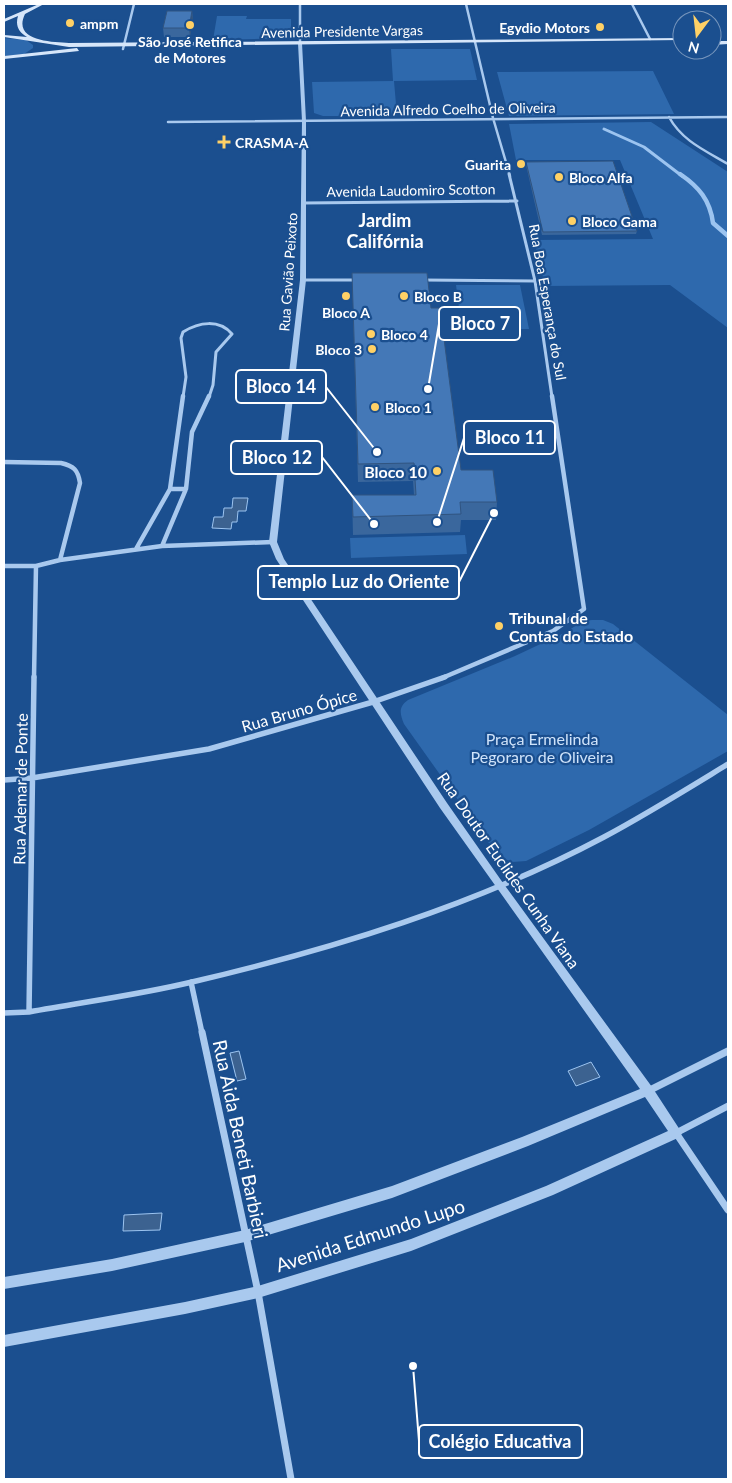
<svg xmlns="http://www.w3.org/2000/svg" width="732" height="1483" font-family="Lato,sans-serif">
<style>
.green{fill:#2e69ad}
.water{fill:#3c6290;stroke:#9cc4f0}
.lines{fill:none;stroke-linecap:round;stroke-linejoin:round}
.stream-far1{stroke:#9cc4f0;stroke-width:3}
.stream{stroke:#9cc4f0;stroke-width:4.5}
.minor-far4{stroke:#a9c9ee;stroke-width:2.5}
.minor-far3{stroke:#a9c9ee;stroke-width:3}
.minor-far2{stroke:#a9c9ee;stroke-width:4.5}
.minor-far1{stroke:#a9c9ee;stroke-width:5.5}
.minor{stroke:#a9c9ee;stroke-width:7}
.tertiary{fill:#a9c9ee;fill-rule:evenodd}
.secondary{fill:#d6e6fa;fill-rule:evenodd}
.wall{fill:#3a679d}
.shaded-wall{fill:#305480}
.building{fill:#4478b7;stroke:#305480}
.poi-dot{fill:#ffd166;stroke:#1b4f8f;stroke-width:2}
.labels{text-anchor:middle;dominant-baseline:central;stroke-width:4.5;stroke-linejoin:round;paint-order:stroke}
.far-poi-label{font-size:14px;font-weight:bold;fill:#fff;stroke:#1b4f8f;text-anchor:start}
.far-street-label{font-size:14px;fill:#fff;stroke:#1b4f8f}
.poi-label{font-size:16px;font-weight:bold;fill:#fff;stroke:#1b4f8f;text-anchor:end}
.street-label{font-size:16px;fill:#fff;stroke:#1b4f8f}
.park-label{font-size:16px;fill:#cfe3fa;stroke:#1b4f8f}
.far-district-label{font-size:18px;font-weight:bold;fill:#fff;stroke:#1b4f8f}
.near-street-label{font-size:19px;fill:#fff;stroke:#1b4f8f}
.leader{fill:none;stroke:#fff;stroke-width:2}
.callout-dot{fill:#fff;stroke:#1b4f8f;stroke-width:2}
.callout{fill:#1b4f8f;stroke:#fff;stroke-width:2}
.callout-label{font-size:18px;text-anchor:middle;font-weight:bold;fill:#fff}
</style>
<rect width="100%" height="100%" fill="#1b4f8f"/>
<path class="green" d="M217,16H247L246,19H291V38L213,40Z
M4,38L26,40L33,45V48L24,54L4,56Z
M391,49H470L477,80L394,81L397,116H323L314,113L312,82L393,81Z
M653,71L674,114L509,116L497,72Z
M651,122L728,172V328L670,285L545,286L534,240L653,239L620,160H516L509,124Z
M456,285H520L529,329L462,330Z
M465,535L467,554L351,558L350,538Z
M592,620H603L613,624L728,715V751L589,830L526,861L512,862L498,856L404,724C400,714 398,707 408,700L515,656L566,632L583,621Z"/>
<path class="water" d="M233,498H248L246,511H238L237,522H232L231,529L212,528L214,517H223L224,508H232Z
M239,1051L246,1079L237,1081L230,1053Z
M591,1062L600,1077L576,1086L568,1071Z
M162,1213L160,1230L123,1231L124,1215Z"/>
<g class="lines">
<path class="stream-far1" d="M604,129L644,147L682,176"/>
<path class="stream" d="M680,174C699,187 710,200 713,223L728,236"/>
<path class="minor-far4" d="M300,4V43
M466,4L493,118L510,176
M632,4L650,39
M123,49L134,4
M669,117C682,141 706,151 728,164
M168,122L728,117"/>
<path class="minor-far3" d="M509,174L535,281L552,397
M304,203L517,201
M303,280H357
M423,280L535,281
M183,397L186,377L181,338L183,332C199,322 219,319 232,334L216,352L213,385L209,397"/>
<path class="minor-far2" d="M4,462L61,463C74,466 78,470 80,483L60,560
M170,489H186
M162,546L186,489L192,432L209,396
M136,549L170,489L183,396
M4,566H36L60,560L162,546L273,542
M34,678L36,566
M442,678L553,631L584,609L552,396"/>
<path class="minor-far1" d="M4,780L32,778L209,749L373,702L445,677
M191,982L202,1033
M29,1012L34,677
M4,1013L29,1012C83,1002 138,995 192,982C333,949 476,905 604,837C647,814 687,789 728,764"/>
<path class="minor" d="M202,1032L258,1292L291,1479
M648,1091L728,1051
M728,1106L676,1133L728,1210"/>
<path class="tertiary" d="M300,42L302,43L306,121V280L277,542L284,559L447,803L503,883L652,1087L682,1133L680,1137L553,1195L411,1251L258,1298L185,1314L4,1347V1335L185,1302L258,1286L411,1239L546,1186L668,1131L645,1097L528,1146L392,1198L245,1242L112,1271L4,1289V1277L112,1259L245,1230L392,1186L522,1137L640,1089L440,808L276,559L269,542L300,280L302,121L298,43Z"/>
<path class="secondary" d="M39,4H44L25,14C12,41 51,42 69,43L682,38V40L69,47L4,37V35L27,37C19,32 15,26 18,16L4,22V19Z
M712,41H728V44L712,45Z
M77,48L79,51L4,59V56Z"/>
</g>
<path class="wall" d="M192,11L193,19L190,37H164L163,28Z
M526,162L637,231L636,234L542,235L526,165Z
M352,273L431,308L461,470L497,502L496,520H461L460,532L353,535L352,495H414L413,481L358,482Z"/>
<path class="shaded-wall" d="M192,11L193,19L190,37L189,28Z"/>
<path class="building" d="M167,11H192L189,28H163Z
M613,161L637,231L543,232L526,162Z
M352,273H427L431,308H440L461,470H493L497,502H460L461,514L353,517L352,495H416L414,463L358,464Z"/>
<g class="poi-dot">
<circle cx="70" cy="23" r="5"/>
<circle cx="190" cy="25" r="5"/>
<circle cx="600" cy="27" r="5"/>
<path d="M221.5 134.5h5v5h5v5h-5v5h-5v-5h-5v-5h5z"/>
<circle cx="521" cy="164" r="5"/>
<circle cx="559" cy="177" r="5"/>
<circle cx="572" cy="221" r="5"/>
<circle cx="346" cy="296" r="5"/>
<circle cx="404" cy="296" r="5"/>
<circle cx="371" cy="334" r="5"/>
<circle cx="372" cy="349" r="5"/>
<circle cx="375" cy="407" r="5"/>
<circle cx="437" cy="471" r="5"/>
<circle cx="499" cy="626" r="5"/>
</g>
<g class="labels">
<g class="far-poi-label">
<text x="80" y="23">ampm</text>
<text x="590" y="27" text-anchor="end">Egydio Motors</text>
<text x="190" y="41" text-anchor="middle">São José Retifica<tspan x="190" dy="16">de Motores</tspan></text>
<text x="235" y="142">CRASMA-A</text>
<text x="511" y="164" text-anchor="end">Guarita</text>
<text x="569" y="177">Bloco Alfa</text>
<text x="582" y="221">Bloco Gama</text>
<text x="414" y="296">Bloco B</text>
<text x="346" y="312" text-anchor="middle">Bloco A</text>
<text x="381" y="334">Bloco 4</text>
<text x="362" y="349" text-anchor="end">Bloco 3</text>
<text x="385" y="407">Bloco 1</text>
</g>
<g class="far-street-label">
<text transform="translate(342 31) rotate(-1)">Avenida Presidente Vargas</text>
<text transform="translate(448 109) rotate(-1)">Avenida Alfredo Coelho de Oliveira</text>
<text transform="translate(411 190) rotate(-1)">Avenida Laudomiro Scotton</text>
<text transform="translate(288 272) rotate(-86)">Rua Gavião Peixoto</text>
<text transform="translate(548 302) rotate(80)">Rua Boa Esperança do Sul</text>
</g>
<g class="poi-label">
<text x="427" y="471">Bloco 10</text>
<text x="509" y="617" text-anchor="start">Tribunal de<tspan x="509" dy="18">Contas do Estado</tspan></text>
</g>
<g class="street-label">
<text transform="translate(299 710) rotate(-16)">Rua Bruno Ópice</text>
<text transform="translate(20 789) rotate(-89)">Rua Ademar de Ponte</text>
<text transform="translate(509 870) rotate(55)">Rua Doutor Euclides Cunha Viana</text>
</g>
<g class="park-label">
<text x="542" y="738">Praça Ermelinda<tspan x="542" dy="18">Pegoraro de Oliveira</tspan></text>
</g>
<g class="far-district-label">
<text x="385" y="220">Jardim<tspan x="385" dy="21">Califórnia</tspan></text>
</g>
<g class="near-street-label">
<text transform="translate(241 1139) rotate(78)">Rua Aida Beneti Barbieri</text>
<text transform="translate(370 1235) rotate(-18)">Avenida Edmundo Lupo</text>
</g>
</g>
<path class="leader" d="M428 389L439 324M377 452L326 387M437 522L464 438M374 524L322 457M494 513L459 582M413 1366L419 1441"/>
<g class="callout-dot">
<circle cx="428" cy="389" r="5"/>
<circle cx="377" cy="452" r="5"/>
<circle cx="437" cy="522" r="5"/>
<circle cx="374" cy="524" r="5"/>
<circle cx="494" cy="513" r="5"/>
<circle cx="413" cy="1366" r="5"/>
</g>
<g class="callout">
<rect x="439" y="307" width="81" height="33" rx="5"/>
<rect x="236" y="370" width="90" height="33" rx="5"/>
<rect x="464" y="421" width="91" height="33" rx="5"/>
<rect x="231" y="441" width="91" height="33" rx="5"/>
<rect x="258" y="566" width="201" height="33" rx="5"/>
<rect x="419" y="1425" width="163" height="33" rx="5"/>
</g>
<g class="callout-label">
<text x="480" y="330">Bloco 7</text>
<text x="281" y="393">Bloco 14</text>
<text x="510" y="444">Bloco 11</text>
<text x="277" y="464">Bloco 12</text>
<text x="359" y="588">Templo Luz do Oriente</text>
<text x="500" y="1448">Colégio Educativa</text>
</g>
<rect width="732" height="1483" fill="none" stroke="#ffffff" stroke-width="10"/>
<g transform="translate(697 35) rotate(195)"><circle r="24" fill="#1b4f8f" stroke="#7695bc"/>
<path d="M0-4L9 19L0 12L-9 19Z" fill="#ffd166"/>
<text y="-8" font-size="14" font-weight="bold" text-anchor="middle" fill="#ffffff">N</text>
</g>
</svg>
